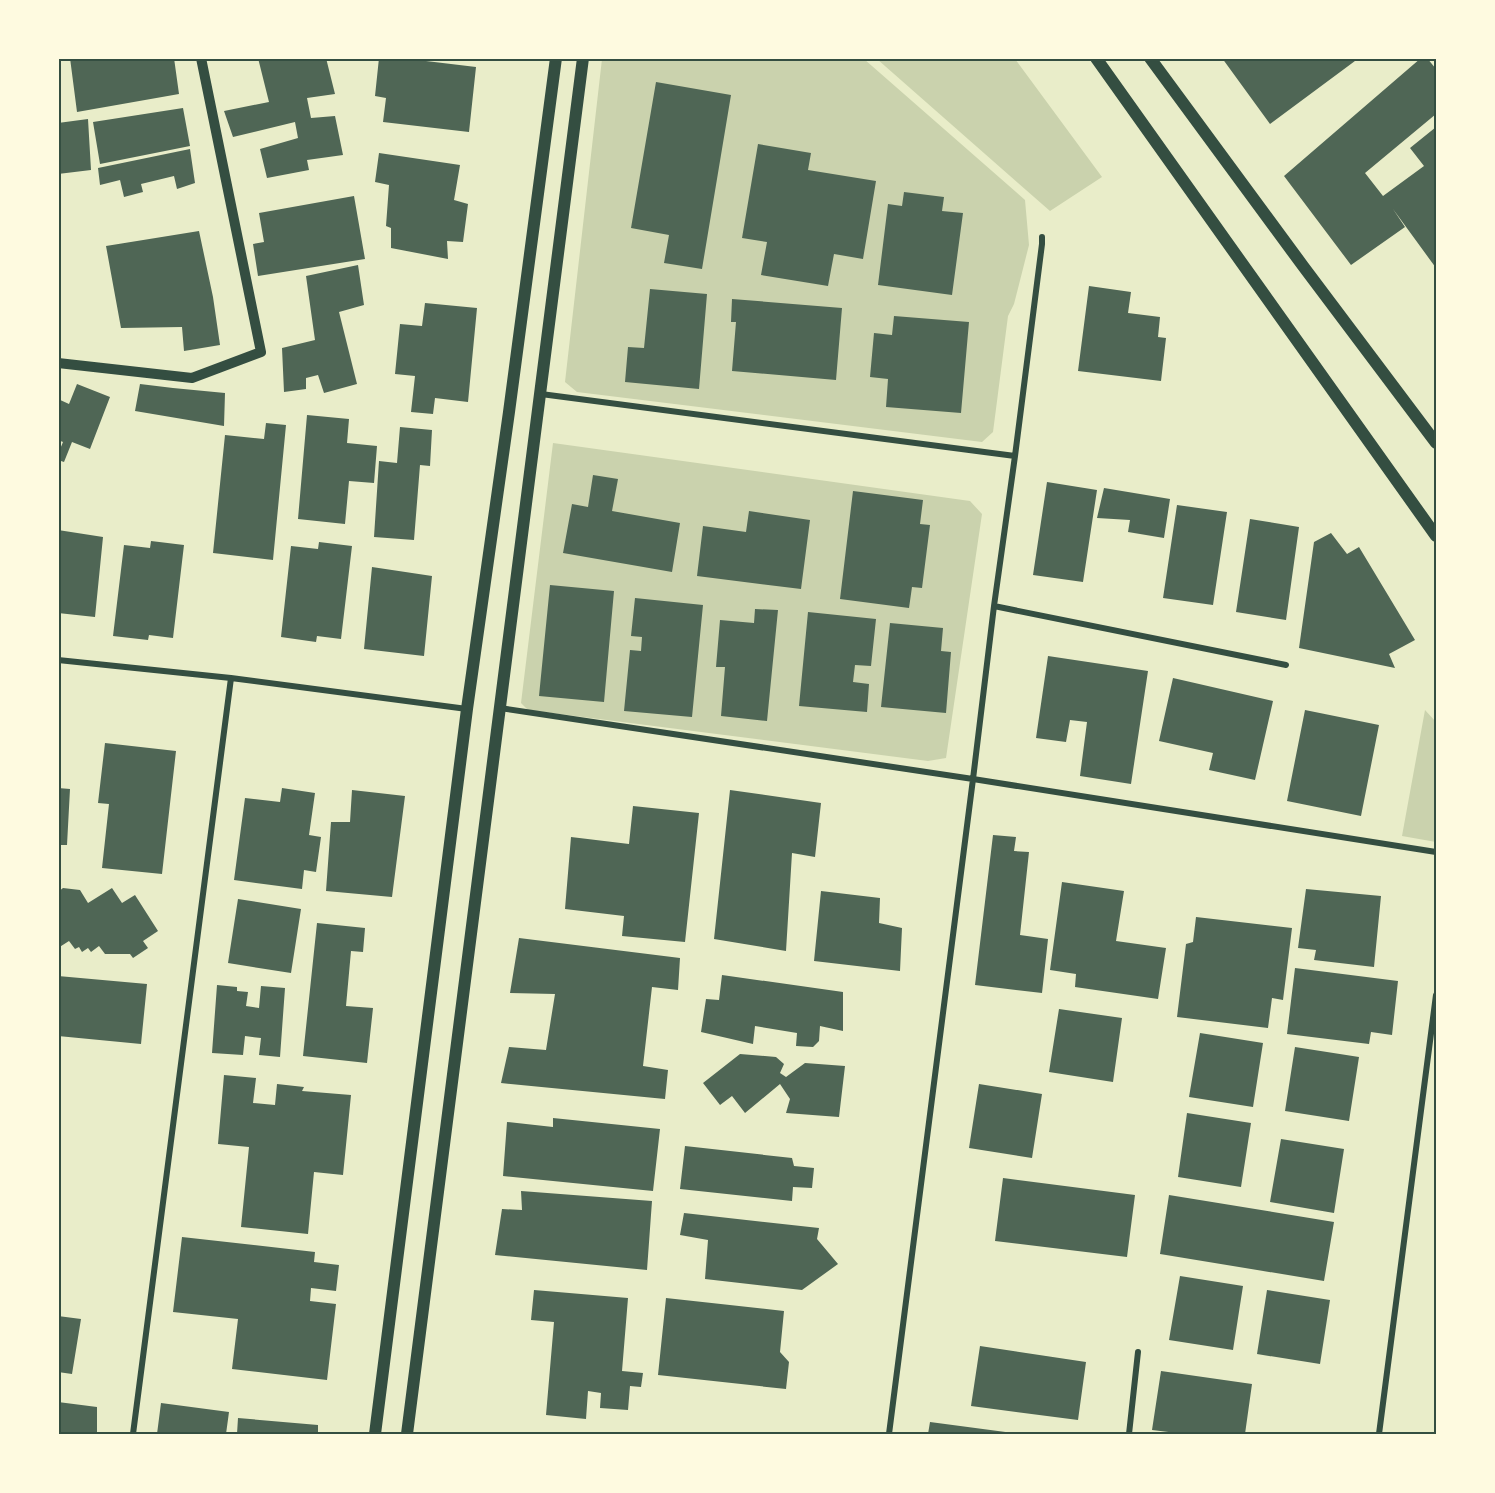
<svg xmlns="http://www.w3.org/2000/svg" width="1495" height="1493" font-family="'Noto Sans',sans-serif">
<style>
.green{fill:#cad2ad}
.building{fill:#4f6655}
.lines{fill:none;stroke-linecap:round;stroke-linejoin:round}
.minor{stroke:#344e41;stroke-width:6}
.tertiary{stroke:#344e41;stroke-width:10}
.secondary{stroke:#344e41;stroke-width:12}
.neatline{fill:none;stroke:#344e41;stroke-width:2}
</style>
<rect width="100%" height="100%" fill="#e9edc9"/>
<path class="green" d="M602,59H864L1025,200L1029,245L1014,304L1008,316L993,432L982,442L577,392L565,382Z
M877,59H1015L1102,177L1050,211Z
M553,443L970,501L982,514L946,758L928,761L528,710L521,703Z
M1425,710L1436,722V842L1402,836Z"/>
<path class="building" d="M70,58H174L179,94L77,112Z
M258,58H326L335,94L307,98L311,118L335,116L343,155L307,160L309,170L267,178L260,149L298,138L295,122L233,137L224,111L269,102Z
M379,58H401L476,67L469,132L383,122L386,98L375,96Z
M1222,58H1359L1270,124Z
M1421,58H1427L1436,69V114L1365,173L1383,196L1424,166L1410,148L1436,127V268L1393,209L1405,227L1351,265L1284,176Z
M656,82L731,95L702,269L664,263L669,235L631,228Z
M183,108L190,146L100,164L93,122Z
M88,119L91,170L58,174V123Z
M758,144L811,153L808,170L876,181L863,259L834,254L828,286L761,275L767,242L742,238Z
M190,149L195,183L177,189L174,176L141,184L143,192L124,197L120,180L100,185L98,168Z
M379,153L460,165L454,200L468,204L463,242L447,241L448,259L391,248V228L386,226L389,185L375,182Z
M904,192L944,197L942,211L963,213L952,295L878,285L888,204L902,206Z
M354,196L365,259L258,276L253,244L264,242L259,213Z
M199,231L213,297L220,345L184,351L182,327L121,328L106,246Z
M358,265L364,305L339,312L357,384L324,393L318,375L306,378V389L284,392L282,348L315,340L306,276Z
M1089,286L1131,292L1128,313L1160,317L1158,337L1166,338L1161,381L1078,371Z
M650,289L707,294L699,389L625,382L628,347L644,348Z
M732,299L842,308L836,380L732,371L736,322H731Z
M425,303L477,308L468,402L435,398L433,414L411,412L415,376L395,374L400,324L422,326Z
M894,316L969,322L961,413L886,407L888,379L870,377L874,333L892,335Z
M77,384L110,397L90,449L72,442L64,462L58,460V454L63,442L58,440V399L69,404Z
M140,384L173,388L225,393L224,426L135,411Z
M307,415L349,419L347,443L377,446L374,483L349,481L345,524L298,519Z
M266,423L286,425L273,560L213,553L225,435L264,439Z
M400,427L432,430L430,466L420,465L414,540L374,537L379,461L397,463Z
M593,475L618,479L612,511L680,523L672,572L563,553L572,504L588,507Z
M1047,482L1097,490L1083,582L1033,575Z
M1104,488L1170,499L1164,538L1128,532L1130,520L1097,518Z
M853,491L923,500L920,524L930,525L922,588L912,587L909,608L840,599Z
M1177,505L1227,512L1213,605L1163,598Z
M749,511L810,520L801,589L697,576L703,526L746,532Z
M1250,519L1299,527L1286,620L1236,612Z
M58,530L103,537L95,617L58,613Z
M1331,533L1347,554L1359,547L1415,640L1389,654L1395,668L1299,648L1314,542Z
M151,541L184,545L173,638L149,635L148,640L113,636L124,545L150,548Z
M319,542L352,546L341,639L317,636L316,642L281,637L291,546L318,549Z
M372,567L432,576L424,656L364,649Z
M550,585L614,591L604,702L539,696Z
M635,598L703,605L692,717L624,711L630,650L641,651L642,637L631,636Z
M755,609L778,610L767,721L721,716L725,667H716L720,620L754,623Z
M808,612L876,619L871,666L855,665L853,682L869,684L867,712L799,706Z
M890,623L943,628L941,651L951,652L946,713L881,707Z
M1048,656L1148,671L1131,784L1080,776L1087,722L1070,720L1066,742L1036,738Z
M1173,678L1273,701L1255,780L1209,770L1213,753L1159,741Z
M1305,710L1379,725L1361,816L1287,801Z
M105,743L176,751L162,874L102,868L109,804L98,803Z
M58,788L70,789L67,845H58Z
M282,788L315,793L309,835L321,837L316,872L304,870L302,889L234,880L245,798L280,802Z
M352,790L405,796L392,897L326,891L331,822H350Z
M730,790L821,803L815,857L792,853L786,951L714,939Z
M633,806L699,813L685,942L622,936L624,916L565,909L571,837L629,844Z
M993,835L1016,837L1014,851L1029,852L1020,935L1048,939L1042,993L975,985Z
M1062,882L1124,891L1116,941L1166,948L1158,999L1075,987L1076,974L1050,970Z
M63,888L80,890L88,903L112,888L122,903L135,895L158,931L143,941L148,948L133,958L130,954H105L99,946L91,952L88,948L82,952L79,947L75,949L69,941L58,948V892Z
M1306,889L1381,896L1374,967L1314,960L1316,950L1298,948Z
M821,891L880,898L879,923L902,928L900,971L814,961Z
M238,899L301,909L291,973L228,963Z
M1196,917L1292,928L1283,1000L1272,998L1268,1028L1177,1017L1186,944L1193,942Z
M317,923L365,928L363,952L351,951L346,1006L373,1008L367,1063L303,1056Z
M519,938L680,958L678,990L652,987L643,1066L668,1070L665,1099L501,1083L509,1047L546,1050L555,994L510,993Z
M1295,968L1398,981L1392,1035L1371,1032L1369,1044L1287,1034Z
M722,975L843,992V1031L820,1026L819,1041L813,1047L796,1046L797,1033L755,1026L753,1044L701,1032L706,999L719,1000Z
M58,976L147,984L141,1044L58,1036Z
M217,985L237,987V991L248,992L246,1006L259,1008L261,986L285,988L280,1057L259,1055L261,1038L245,1036L243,1055L212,1053Z
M1059,1009L1122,1018L1113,1082L1049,1072Z
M1200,1033L1263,1043L1253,1107L1189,1097Z
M1295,1047L1359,1057L1349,1121L1285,1111Z
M740,1054L776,1057L784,1064L780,1073L786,1077L805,1063L845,1066L839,1117L786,1113L790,1099L780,1084L745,1113L732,1096L720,1105L703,1083Z
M224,1075L256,1078L253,1103L275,1105L277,1084L304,1087L302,1091L351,1095L343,1175L314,1172L308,1234L241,1227L249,1147L218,1144Z
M979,1084L1042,1094L1032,1158L969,1148Z
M1187,1113L1251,1123L1241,1187L1178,1177Z
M553,1118L660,1129L653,1191L503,1176L507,1122L553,1127Z
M1281,1139L1344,1149L1334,1213L1270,1202Z
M685,1146L792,1158L794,1166L814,1168L812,1188L793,1187L792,1201L680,1189Z
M1003,1178L1135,1195L1127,1257L995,1241Z
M521,1191L652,1201L647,1270L495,1255L502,1209L522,1210Z
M1169,1195L1334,1222L1324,1281L1160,1254Z
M684,1213L819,1228L817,1239L838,1264L802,1290L705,1279L708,1240L680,1235Z
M182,1237L315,1252L314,1262L339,1265L336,1291L311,1288L310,1301L336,1304L327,1380L232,1369L238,1319L173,1312Z
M1180,1276L1243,1286L1233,1350L1169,1340Z
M534,1290L628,1298L622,1371L643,1373L641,1387L630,1386L628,1410L600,1408L601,1393L588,1391L586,1419L546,1415L554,1322L531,1320Z
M1267,1290L1330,1300L1320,1364L1257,1354Z
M666,1298L784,1311L780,1352L789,1362L786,1389L658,1375Z
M58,1316L81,1319L72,1374L58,1372Z
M980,1346L1086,1362L1078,1420L971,1406Z
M1161,1371L1252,1384L1245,1434H1185L1152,1430Z
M58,1402L97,1407V1434H58Z
M161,1403L229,1412L226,1434H157Z
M238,1418L318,1425V1434H237Z
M930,1422L1013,1433V1434H928Z"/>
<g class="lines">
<path class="minor" d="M541,394L1015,456
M994,606L1286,665
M58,660L231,678L467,709
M500,708L973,779L1436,852
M133,1434L231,678
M889,1434L973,779L994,606L1015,456L1042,244V237
M1129,1434L1138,1352
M1379,1434L1436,995"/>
<path class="tertiary" d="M58,363L192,378L261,352L201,58"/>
<path class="secondary" d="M1096,58L1436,536
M1150,58L1303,266L1436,443
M375,1434L467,709L509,412L556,58
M407,1434L583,58"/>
</g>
<rect width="1495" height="1493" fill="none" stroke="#fefae0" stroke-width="120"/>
<rect x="60" y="60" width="1375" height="1373" class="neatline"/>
</svg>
